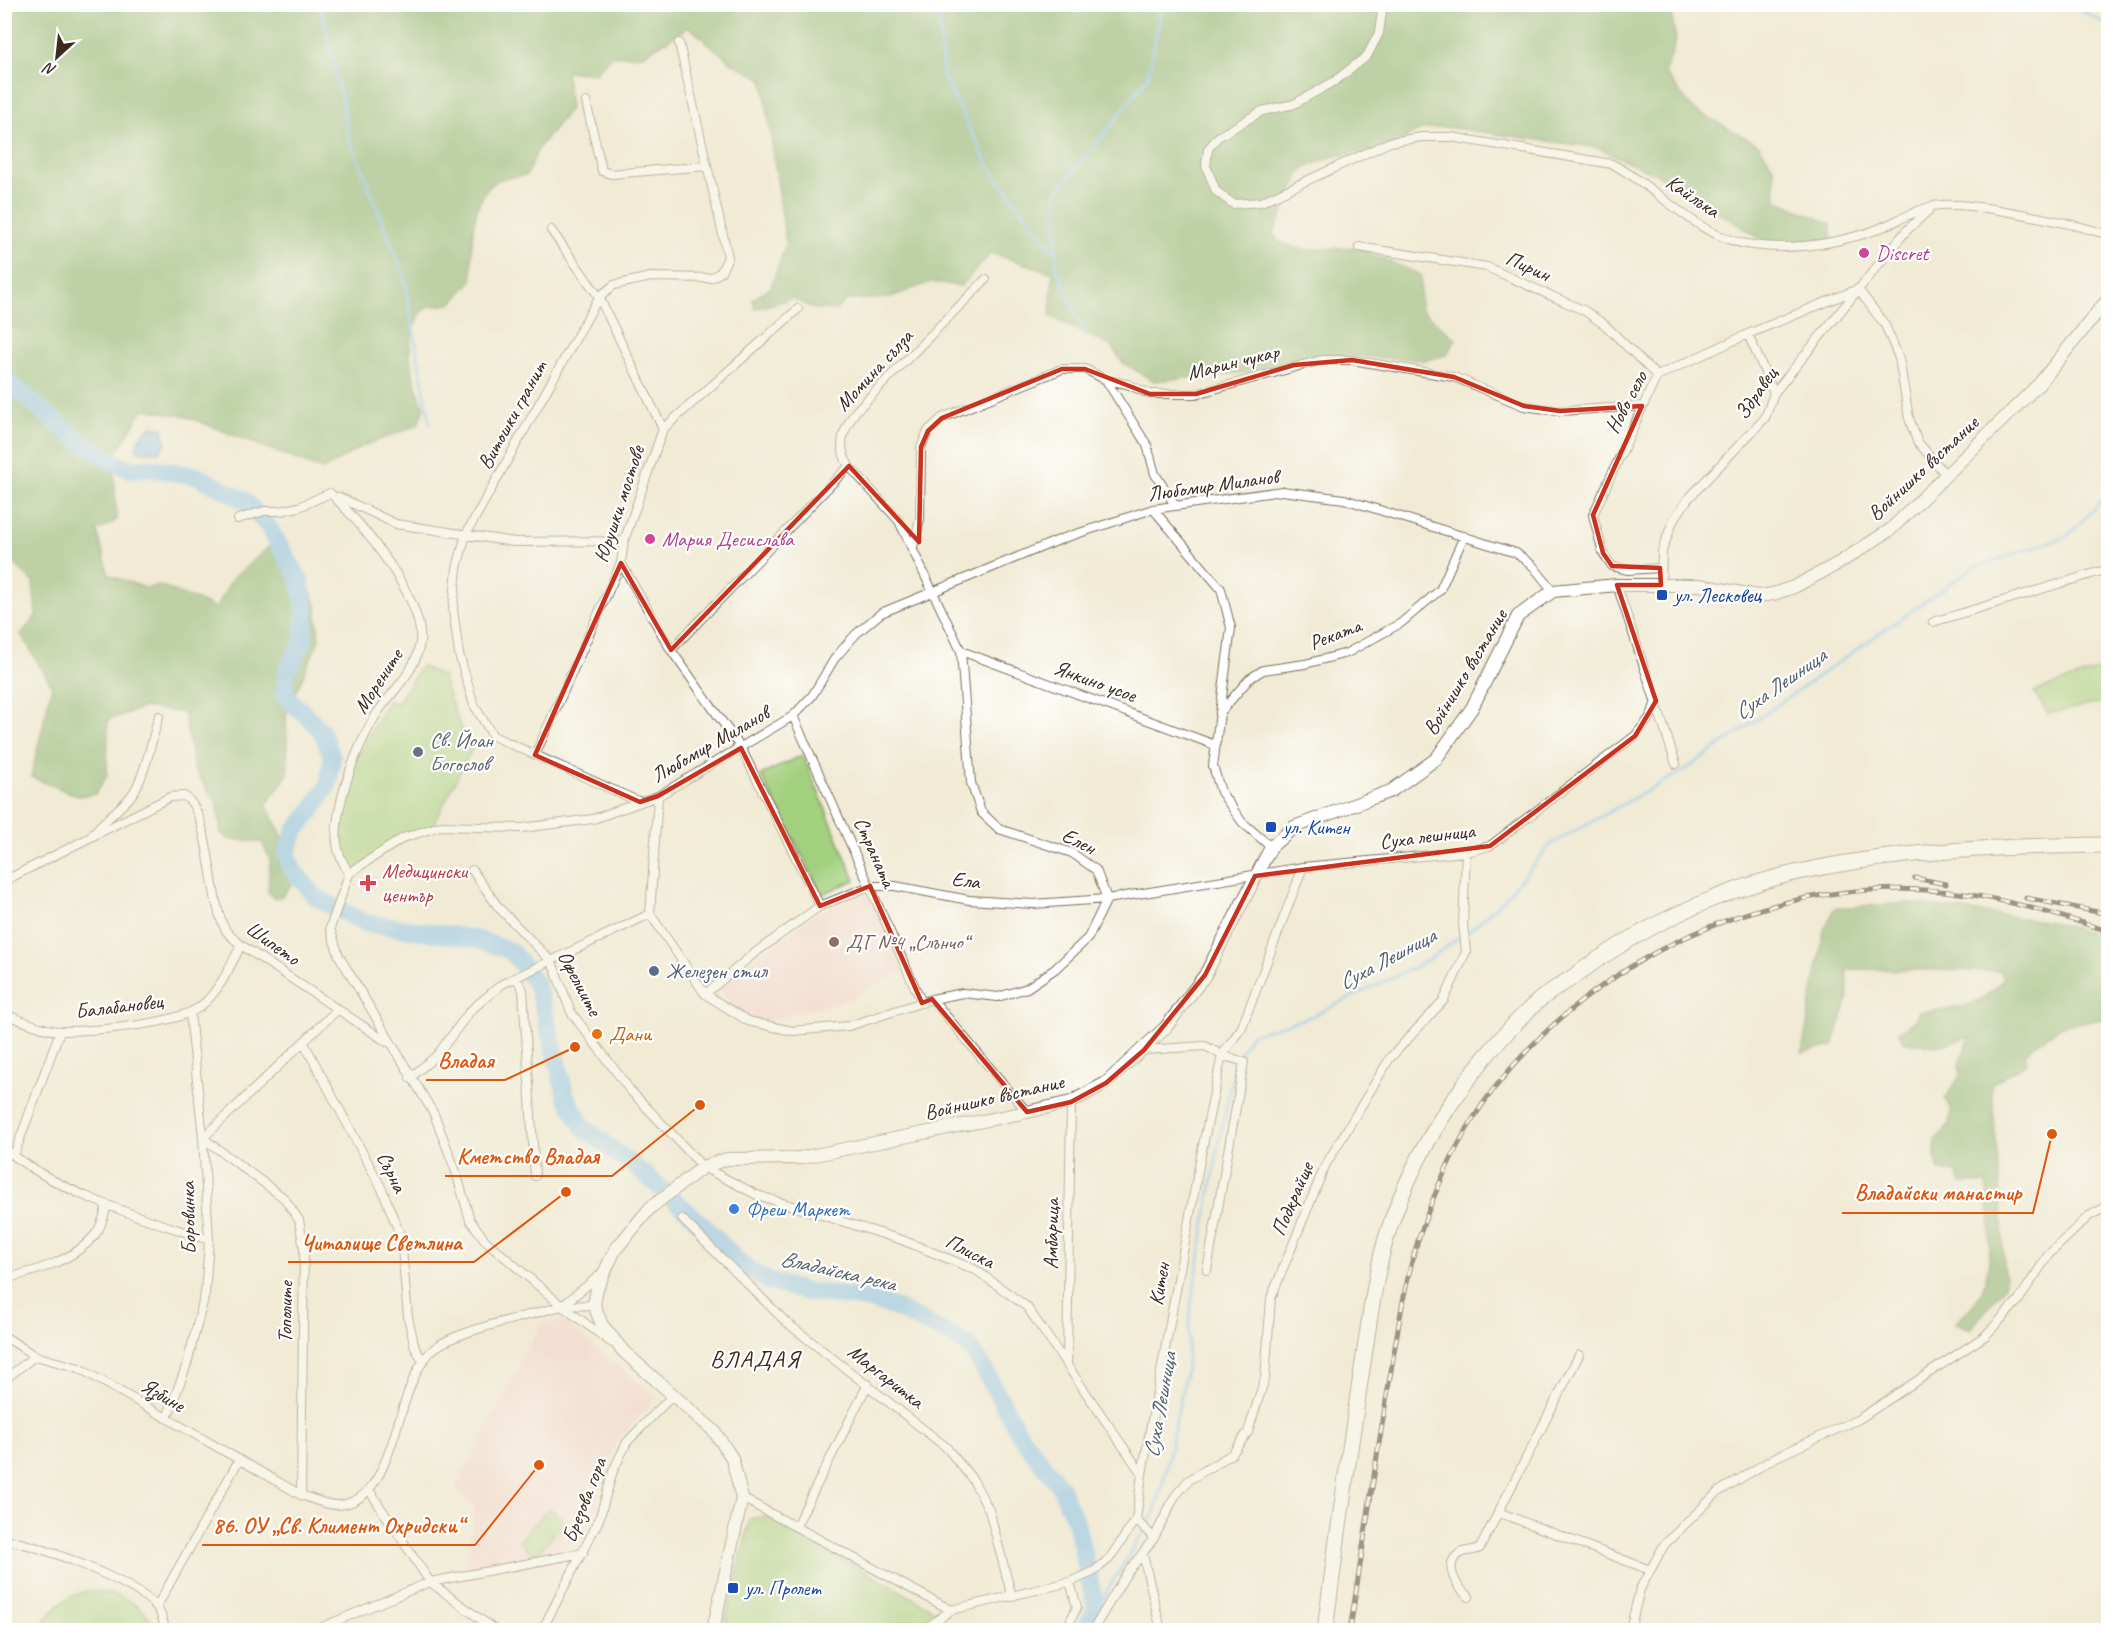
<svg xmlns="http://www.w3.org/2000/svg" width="2113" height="1635" font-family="Caveat,sans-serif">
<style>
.built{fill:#f7d0cf}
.green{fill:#a3d07e;stroke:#6f7d4e;stroke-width:1.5}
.forest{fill:#82b26d;stroke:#5e6e46;stroke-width:1.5}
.water{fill:#7cbef2;stroke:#5c7488;stroke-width:1.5}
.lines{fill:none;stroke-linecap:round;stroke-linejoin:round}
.stream{stroke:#7cbef2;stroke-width:3}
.river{stroke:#7cbef2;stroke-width:18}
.street-casing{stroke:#7b6e5e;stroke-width:10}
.secondary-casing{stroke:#7b6e5e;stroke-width:14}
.highway-casing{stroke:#7b6e5e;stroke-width:17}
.street{stroke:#fff;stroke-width:8}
.secondary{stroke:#fff;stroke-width:12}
.highway{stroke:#fff;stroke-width:15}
.rail-casing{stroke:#3b2a1e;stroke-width:5}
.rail{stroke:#fff;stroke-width:3;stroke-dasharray:9;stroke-linecap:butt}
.marked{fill:none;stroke:#c8321e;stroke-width:4.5;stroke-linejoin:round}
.hotel-dot{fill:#d1479c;stroke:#fff;stroke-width:2}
.transit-dot{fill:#1a4fb4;stroke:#fff;stroke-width:2}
.worship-dot{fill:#6b7280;stroke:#fff;stroke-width:2}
.health-dot{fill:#e0444e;stroke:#fff;stroke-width:2}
.education-dot{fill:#8d6e63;stroke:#fff;stroke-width:2}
.service-dot{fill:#5c6f8a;stroke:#fff;stroke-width:2}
.food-dot{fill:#e8710a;stroke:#fff;stroke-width:2}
.shop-dot{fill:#3f7fe0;stroke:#fff;stroke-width:2}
.labels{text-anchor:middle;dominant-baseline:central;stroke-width:4.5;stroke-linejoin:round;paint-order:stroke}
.street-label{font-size:21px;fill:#3b2a1e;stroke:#fff}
.hotel-label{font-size:21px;fill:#b23c85;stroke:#fff;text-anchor:start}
.transit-label{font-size:21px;fill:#164399;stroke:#fff;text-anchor:start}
.worship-label{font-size:21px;fill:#5b616d;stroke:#fff;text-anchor:start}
.health-label{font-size:21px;fill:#be3a42;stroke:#fff;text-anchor:start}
.education-label{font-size:21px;fill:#785e54;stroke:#fff;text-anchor:start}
.service-label{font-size:21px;fill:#4e5e75;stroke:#fff;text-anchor:start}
.food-label{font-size:21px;fill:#c56008;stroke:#fff;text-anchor:start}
.shop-label{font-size:21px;fill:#366cbe;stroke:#fff;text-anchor:start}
.water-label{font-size:22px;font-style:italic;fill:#525e68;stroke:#fff}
.quarter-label{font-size:24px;letter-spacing:1.5px;fill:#3b2a1e;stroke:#fff}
.leader{fill:none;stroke:#df570d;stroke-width:2}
.callout-dot{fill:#df570d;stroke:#fff;stroke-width:2}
.callout-label{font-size:22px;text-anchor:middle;font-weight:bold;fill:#df570d;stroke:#fff;stroke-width:4.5;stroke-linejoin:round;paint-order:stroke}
</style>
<rect width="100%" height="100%" fill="#fff"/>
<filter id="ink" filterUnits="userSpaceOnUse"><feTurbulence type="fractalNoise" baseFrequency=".0167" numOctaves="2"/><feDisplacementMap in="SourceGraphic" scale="12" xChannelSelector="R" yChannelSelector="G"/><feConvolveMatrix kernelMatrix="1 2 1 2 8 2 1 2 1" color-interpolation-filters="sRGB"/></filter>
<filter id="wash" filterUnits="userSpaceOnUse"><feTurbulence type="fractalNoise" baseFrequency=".008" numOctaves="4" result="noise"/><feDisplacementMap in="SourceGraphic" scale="24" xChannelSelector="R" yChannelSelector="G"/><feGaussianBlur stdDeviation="1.35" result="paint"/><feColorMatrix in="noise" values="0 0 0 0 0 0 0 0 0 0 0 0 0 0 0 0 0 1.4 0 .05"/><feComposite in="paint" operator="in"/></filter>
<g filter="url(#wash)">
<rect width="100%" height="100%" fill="#f1ebd5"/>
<path class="built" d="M865,895L871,897L904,972L866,989L852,999L759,1023L724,998L721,988L730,975L819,912Z
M562,1320L656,1397L616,1442L595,1518L580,1548L464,1570L475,1506L455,1489L541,1323Z"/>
<path class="green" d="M421,666L442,676L459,724L473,747L431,829L403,839L349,874L336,831L348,773L388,700L397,704Z
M2098,670L2106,694V702L2048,714L2034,692Z
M803,755L855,880L822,894L761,775Z
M549,1508L565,1522L535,1555L519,1541Z
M766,1516L940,1613L915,1630H723L750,1519Z
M91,1591C119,1593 145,1604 157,1630H36C53,1612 65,1592 91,1591Z"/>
<path class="forest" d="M4,5H1670L1676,41L1665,74L1693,109L1759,145L1774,169L1776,200L1831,224V241L1772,246L1660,176L1598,148L1444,127L1422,129L1385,149L1335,156L1302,169L1273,234L1279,242L1304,250L1356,247L1421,275L1420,309L1456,339L1447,355L1425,360L1325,355L1258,371L1154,381L1123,363L1111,346L1050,316L1053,273L991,253L961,286L931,282L888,298L847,300L835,310L814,309L793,298L755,309L753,299L771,287L786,244L763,79L732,63L689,27L643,55L611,56L595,73L566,72L570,109L539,147L527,175C518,177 502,177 495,182C469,199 471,254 472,280L451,304L426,307C400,336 411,375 424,408L418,425L361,447L323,470L185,416L143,409L113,458L117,520L97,531L109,575L146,588L159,585L216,608L232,579L276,541L296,557L316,604L319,640L286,715L288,774L266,805L302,873L282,896L273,898L268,892L270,860L262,842L228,839L221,833L217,803L194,770L184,713L144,707L108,720L107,776L95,794L78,796L31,777L52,686L21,634L36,616L33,582L5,554Z
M1910,903L2052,922L2108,936V1018L2064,1025L2039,1041L2025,1054L2026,1064L1991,1084L2000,1184L2005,1286L1971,1329L1954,1324C1961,1317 1971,1309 1977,1300C1995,1273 1990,1214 1986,1183H1961L1957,1173L1939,1171L1935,1157V1140L1949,1126L1951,1111L1945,1099L1960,1076L1959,1064L1970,1037L1937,1046L1905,1042L1898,1032L1915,1021L1919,1012C1958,1008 1978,1010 2004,978L1999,971L1847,969L1848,998L1833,1046L1802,1053L1824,930L1835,908Z"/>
<path class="water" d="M151,426L163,428L166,444L159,452H141L136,448L139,438Z"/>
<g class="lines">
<path class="stream" d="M318,4L325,23L349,137L404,276L430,424
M938,4L943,75L989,167L1054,251
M2071,4L2108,26
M1086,336L1056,267L1057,191L1111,126L1148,76L1162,4
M1096,1609L1154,1514L1163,1483L1186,1372L1191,1306L1218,1147L1236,1060L1250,1035L1310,1017L1427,961L1475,926L1505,898L1551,844L1685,770L1974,567L2066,537L2108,495"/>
<path class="river" d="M4,379L83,444L121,466L133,470L149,468L197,476L244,500L268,526L300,580L305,609L303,643L287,670L284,694L321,730L332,757L328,785L313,809L295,831L287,853L293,870L316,897L365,923L476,939L511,951L537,985L566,1096L583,1127L648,1177L701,1223L742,1265L768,1281L803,1291L860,1298L893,1307L966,1343L980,1362L1020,1435L1060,1486L1076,1522L1096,1609L1084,1630"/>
</g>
</g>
<g filter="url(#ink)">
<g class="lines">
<defs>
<path id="street" d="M1383,4L1379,33L1367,56L1335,81L1294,104L1262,111L1218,137L1208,149L1206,166L1216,191L1233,204L1261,202L1390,142L1422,137H1451L1612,164C1660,188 1697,239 1753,245C1791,250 1833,244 1870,232C1891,225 1912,211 1933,206C1965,199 2075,224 2108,235
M586,102L602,171L611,174L707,166
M551,230L599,297L663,429
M1359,247L1487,267L1585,311L1605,325L1657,376
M1748,334L1774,393
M1106,380L1147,445L1155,474L1175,505
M330,493C360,521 425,599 420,642C416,673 392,690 376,715C357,746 328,818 339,853C341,860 346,867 349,874
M339,497L396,524L514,542L624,541
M1153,509L1221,589L1231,628L1220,713
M238,519L264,511H280L299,507L330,493
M913,547L920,519L921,447L928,431L942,418L1062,369H1085L1106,380L1127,384L1150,394H1196L1321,360H1352L1454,377L1524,406L1560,411L1642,406
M621,563L671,650L741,748L820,906
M1660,568L1627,570L1612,566L1603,553L1593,515L1657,376L1748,334L1858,289L1885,325L1899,358L1909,418L1917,441L1946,475
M1617,585L1676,764
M1661,585L1662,551L1673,521L1688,499L1765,418L1774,393L1906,231L1929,210
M1933,622L2108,569
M671,650L849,466C836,445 843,430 856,411L986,279
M961,651L1215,745
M793,716L922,1003
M535,755L621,563L624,541L663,429L798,309
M658,796L650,914L705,994L748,1021L792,1031L849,1026L932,999L963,993L998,997L1027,988L1055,969L1088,938L1107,899L1096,870L1072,853L999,829L981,812L971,783L961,651L899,521L849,466
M640,802L493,736L474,705L459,654L453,609L457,568L466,534L599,297L614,285L651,277L711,278L721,272L728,257L679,43
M91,836C103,821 119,810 131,796C145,778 152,738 159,716
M1271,847L1242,822L1221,792L1213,766L1220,713L1249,679L1263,670L1305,664L1347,653L1401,623L1440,590L1464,536
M472,870L499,908L552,962L571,1012L630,1090L703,1167L757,1195L902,1240L976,1270L1027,1307L1142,1474
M4,881L170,797L184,796C211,811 208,898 225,929C228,935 236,940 241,945L387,1042
M516,977L523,990L535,1176
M705,994L756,952L820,906L870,886H895L969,900L1033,904L1107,899L1303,867L1466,852L1490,846L1635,736L1651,716L1656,701
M932,999L1027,1112
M4,1014C22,1020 44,1031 62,1031C93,1031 177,1025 201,1006C220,990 230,967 241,945
M304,1043L382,1189L401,1237L408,1317L415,1348L423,1361
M1144,1050L1205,1046L1222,1055L1242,1027L1303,867
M410,1078L437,1055L471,1010L502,984L650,914
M4,1148C63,1196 138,1216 209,1240
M14,1155L60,1031
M682,1219L786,1322L946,1447L973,1480L989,1510L1012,1597
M601,1274L562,1306L612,1343
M4,1279C36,1271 77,1260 97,1232C102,1225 104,1214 107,1206
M594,1305L562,1306L485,1240L470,1220L455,1169L434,1114L339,956L330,928L349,874L360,866L403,838L440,826L522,828L593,819L658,796L793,716L812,696L835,658L856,634L881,613L1064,538L1153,509L1282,491L1344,499L1516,553L1533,566L1553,591
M4,1336L35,1356L79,1368L301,1495C311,1498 325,1505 336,1505C401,1504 391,1381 436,1347C460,1330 530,1315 562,1306
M1067,1365L1071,1102
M4,1380L35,1356
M167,1418L187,1364L205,1294L209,1240L203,1138L190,1013
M369,1490L430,1582L495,1630
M301,1495L304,1249L299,1220L284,1198L203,1138L338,1009
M742,1498L951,1610
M1498,1512L1650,1570
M1136,1520L1154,1538
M796,1526L868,1384
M4,1540C38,1544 132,1581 155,1605C161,1610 163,1623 166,1630
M1143,1555L1161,1630
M1469,1597C1457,1588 1441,1563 1461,1553C1467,1550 1474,1551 1480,1548L1579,1355
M157,1606L239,1460
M315,1630L430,1582L583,1553
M542,1630L599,1520L613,1471L627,1442L674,1394
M924,1630L951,1610L1070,1582L1093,1572L1109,1559L1136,1520L1142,1474L1201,1155L1222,1055L1244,1062L1207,1270
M1066,1630L1077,1607L1070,1582
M1093,1630L1125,1576L1154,1538L1175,1496L1189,1480L1232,1454L1248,1432L1265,1378L1271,1298L1325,1166L1390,1058L1444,1000L1466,952L1463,924L1466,852
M1630,1630L1640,1589L1664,1545L1718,1492L1776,1457L1859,1419L1985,1336L2018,1301L2049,1254L2089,1216L2108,1206"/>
<path id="secondary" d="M713,1630L742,1498L732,1458L714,1431L624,1352L602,1325L594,1305L597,1288L615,1250L650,1208L703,1167L727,1159L800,1158L1027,1112L1071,1102L1106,1083L1166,1027L1205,975L1271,847L1294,827L1391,791L1436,759L1472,708L1518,616L1553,591L1617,585H1699L1758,596L1773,594L1794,587L1839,563L1890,530L2039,384L2108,299"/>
<path id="highway" d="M1325,1630C1336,1545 1348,1460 1361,1375C1369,1327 1374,1275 1389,1229C1417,1145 1471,1063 1536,1003C1547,993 1561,985 1573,977C1643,925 1726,886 1813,869C1909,850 2010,846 2108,845"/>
</defs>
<use href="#street" class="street-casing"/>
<use href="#secondary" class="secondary-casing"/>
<use href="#highway" class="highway-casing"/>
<use href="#street" class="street"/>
<use href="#secondary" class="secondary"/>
<use href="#highway" class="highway"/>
<defs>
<path id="rail" d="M1915,878L1946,884
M2026,898L2108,914
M1350,1630C1363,1548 1375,1465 1389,1383C1398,1330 1405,1274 1424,1223C1440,1178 1463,1129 1493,1090C1595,959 1759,881 1926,890C1989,893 2048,912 2108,931"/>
</defs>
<use href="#rail" class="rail-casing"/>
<use href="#rail" class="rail"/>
</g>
</g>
<path d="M0 0H2113V1635H0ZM1352,360L1454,377L1524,406L1560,411L1642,406L1593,515L1603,553L1612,566L1660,568L1661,585H1617L1656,701L1635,736L1490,846L1255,876L1205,975L1144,1050L1106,1083L1071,1102L1027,1112L932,999L922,1003L870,886L820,906L741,748L658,796L640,802L535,755L621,563L671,650L849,466L919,542L921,447L928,431L942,418L1062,369H1085L1150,394H1196L1294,365Z" fill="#f1ebd5" fill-opacity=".55" fill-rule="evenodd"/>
<path class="marked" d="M1352,360L1454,377L1524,406L1560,411L1642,406L1593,515L1603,553L1612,566L1660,568L1661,585H1617L1656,701L1635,736L1490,846L1255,876L1205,975L1144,1050L1106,1083L1071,1102L1027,1112L932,999L922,1003L870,886L820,906L741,748L658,796L640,802L535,755L621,563L671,650L849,466L919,542L921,447L928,431L942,418L1062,369H1085L1150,394H1196L1294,365Z"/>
<g class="hotel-dot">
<circle cx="1864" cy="253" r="6"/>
<circle cx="650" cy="539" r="6"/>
</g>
<g class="transit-dot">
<rect x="1656" y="589" width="12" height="12" rx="3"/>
<rect x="1265" y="821" width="12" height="12" rx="3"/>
<rect x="727" y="1582" width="12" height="12" rx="3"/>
</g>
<circle class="worship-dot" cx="418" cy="752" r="6"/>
<path class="health-dot" d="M365 874h6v6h6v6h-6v6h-6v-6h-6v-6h6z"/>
<circle class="education-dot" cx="834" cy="942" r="6"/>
<circle class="service-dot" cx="654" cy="971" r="6"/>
<circle class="food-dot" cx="597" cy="1034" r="6"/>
<circle class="shop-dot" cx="734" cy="1209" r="6"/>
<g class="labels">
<g class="street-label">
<text transform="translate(1693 196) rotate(34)">Кайлъка</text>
<text transform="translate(1528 266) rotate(24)">Пирин</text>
<text transform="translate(1233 362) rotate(-14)">Марин чукар</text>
<text transform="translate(874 370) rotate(-47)">Момина сълза</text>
<text transform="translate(1756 393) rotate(-56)">Здравец</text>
<text transform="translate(1626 402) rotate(-62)">Ново село</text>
<text transform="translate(512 415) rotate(-61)">Витошки гранит</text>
<text transform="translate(1923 468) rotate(-43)">Войнишко въстание</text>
<text transform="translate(1213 485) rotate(-8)">Любомир Миланов</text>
<text transform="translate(619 504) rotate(-72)">Юрушки мостове</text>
<text transform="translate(1335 634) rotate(-21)">Реката</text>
<text transform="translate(1465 672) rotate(-59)">Войнишко въстание</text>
<text transform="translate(378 681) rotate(-57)">Морените</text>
<text transform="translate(1095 681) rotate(20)">Янкино усое</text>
<text transform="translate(710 744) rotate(-30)">Любомир Миланов</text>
<text transform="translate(1427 836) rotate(-7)">Суха лешница</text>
<text transform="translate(1079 841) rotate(27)">Елен</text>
<text transform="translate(875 852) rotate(66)">Страната</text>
<text transform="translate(966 880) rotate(8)">Ела</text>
<text transform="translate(273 943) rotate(35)">Шипето</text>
<text transform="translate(580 983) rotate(62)">Офелиите</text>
<text transform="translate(119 1006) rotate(-7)">Балабановец</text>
<text transform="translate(994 1097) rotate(-13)">Войнишко въстание</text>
<text transform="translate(392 1172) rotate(64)">Сърна</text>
<text transform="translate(1292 1199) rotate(-67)">Подкрайще</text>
<text transform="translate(188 1218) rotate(-91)">Боровинка</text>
<text transform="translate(1051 1234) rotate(-89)">Амбарица</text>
<text transform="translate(970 1251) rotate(27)">Плиска</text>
<text transform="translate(1159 1284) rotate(-80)">Китен</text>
<text transform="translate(285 1312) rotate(-89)">Тополите</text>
<text transform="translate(886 1376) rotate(38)">Маргаритка</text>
<text transform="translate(163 1395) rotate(30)">Язбине</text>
<text transform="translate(584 1500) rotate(-69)">Брезова гора</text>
</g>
<g class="hotel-label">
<text x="1876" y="253">Discret</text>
<text x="662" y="539">Мария Десислава</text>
</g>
<g class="transit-label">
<text x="1674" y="595">ул. Лесковец</text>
<text x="1283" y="827">ул. Китен</text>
<text x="745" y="1588">ул. Пролет</text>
</g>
<g class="worship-label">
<text x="430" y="740">Св. Йоан<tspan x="430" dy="24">Богослов</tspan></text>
</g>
<g class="health-label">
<text x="382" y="871">Медицински<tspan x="382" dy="24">център</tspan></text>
</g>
<g class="education-label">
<text x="846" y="942">ДГ №4 „Слънчо“</text>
</g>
<g class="service-label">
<text x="666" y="971">Железен стил</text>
</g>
<g class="food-label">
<text x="609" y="1034">Дани</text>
</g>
<g class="shop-label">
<text x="746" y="1209">Фреш Маркет</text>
</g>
<g class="water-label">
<text transform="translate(1780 684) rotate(-35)">Суха Лешница</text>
<text transform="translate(1387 959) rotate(-28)">Суха Лешница</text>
<text transform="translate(838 1271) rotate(13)">Владайска река</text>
<text transform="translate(1160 1405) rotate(-80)">Суха Лешница</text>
</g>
<g class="quarter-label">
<text x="755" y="1359">ВЛАДАЯ</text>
</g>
</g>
<path class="leader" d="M575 1047L505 1080H426M700 1105L612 1176H445M2052 1134L2033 1213H1842M566 1192L474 1262H288M539 1465L475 1545H202"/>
<g class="callout-dot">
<circle cx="575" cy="1047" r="6"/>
<circle cx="700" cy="1105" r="6"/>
<circle cx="2052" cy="1134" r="6"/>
<circle cx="566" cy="1192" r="6"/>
<circle cx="539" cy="1465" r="6"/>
</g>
<g class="callout-label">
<text x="466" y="1068">Владая</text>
<text x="528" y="1164">Кметство Владая</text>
<text x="1938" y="1200">Владайски манастир</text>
<text x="381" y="1250">Читалище Светлина</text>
<text x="338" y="1533">86. ОУ „Св. Климент Охридски“</text>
</g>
<rect width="2113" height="1635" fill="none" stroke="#fff" stroke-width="24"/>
<g transform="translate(57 57) rotate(207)" stroke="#ffffff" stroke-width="4.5" paint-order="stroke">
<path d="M0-4.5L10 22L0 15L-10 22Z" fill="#3b2a1e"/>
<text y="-9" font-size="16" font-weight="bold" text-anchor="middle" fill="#3b2a1e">N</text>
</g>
</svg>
